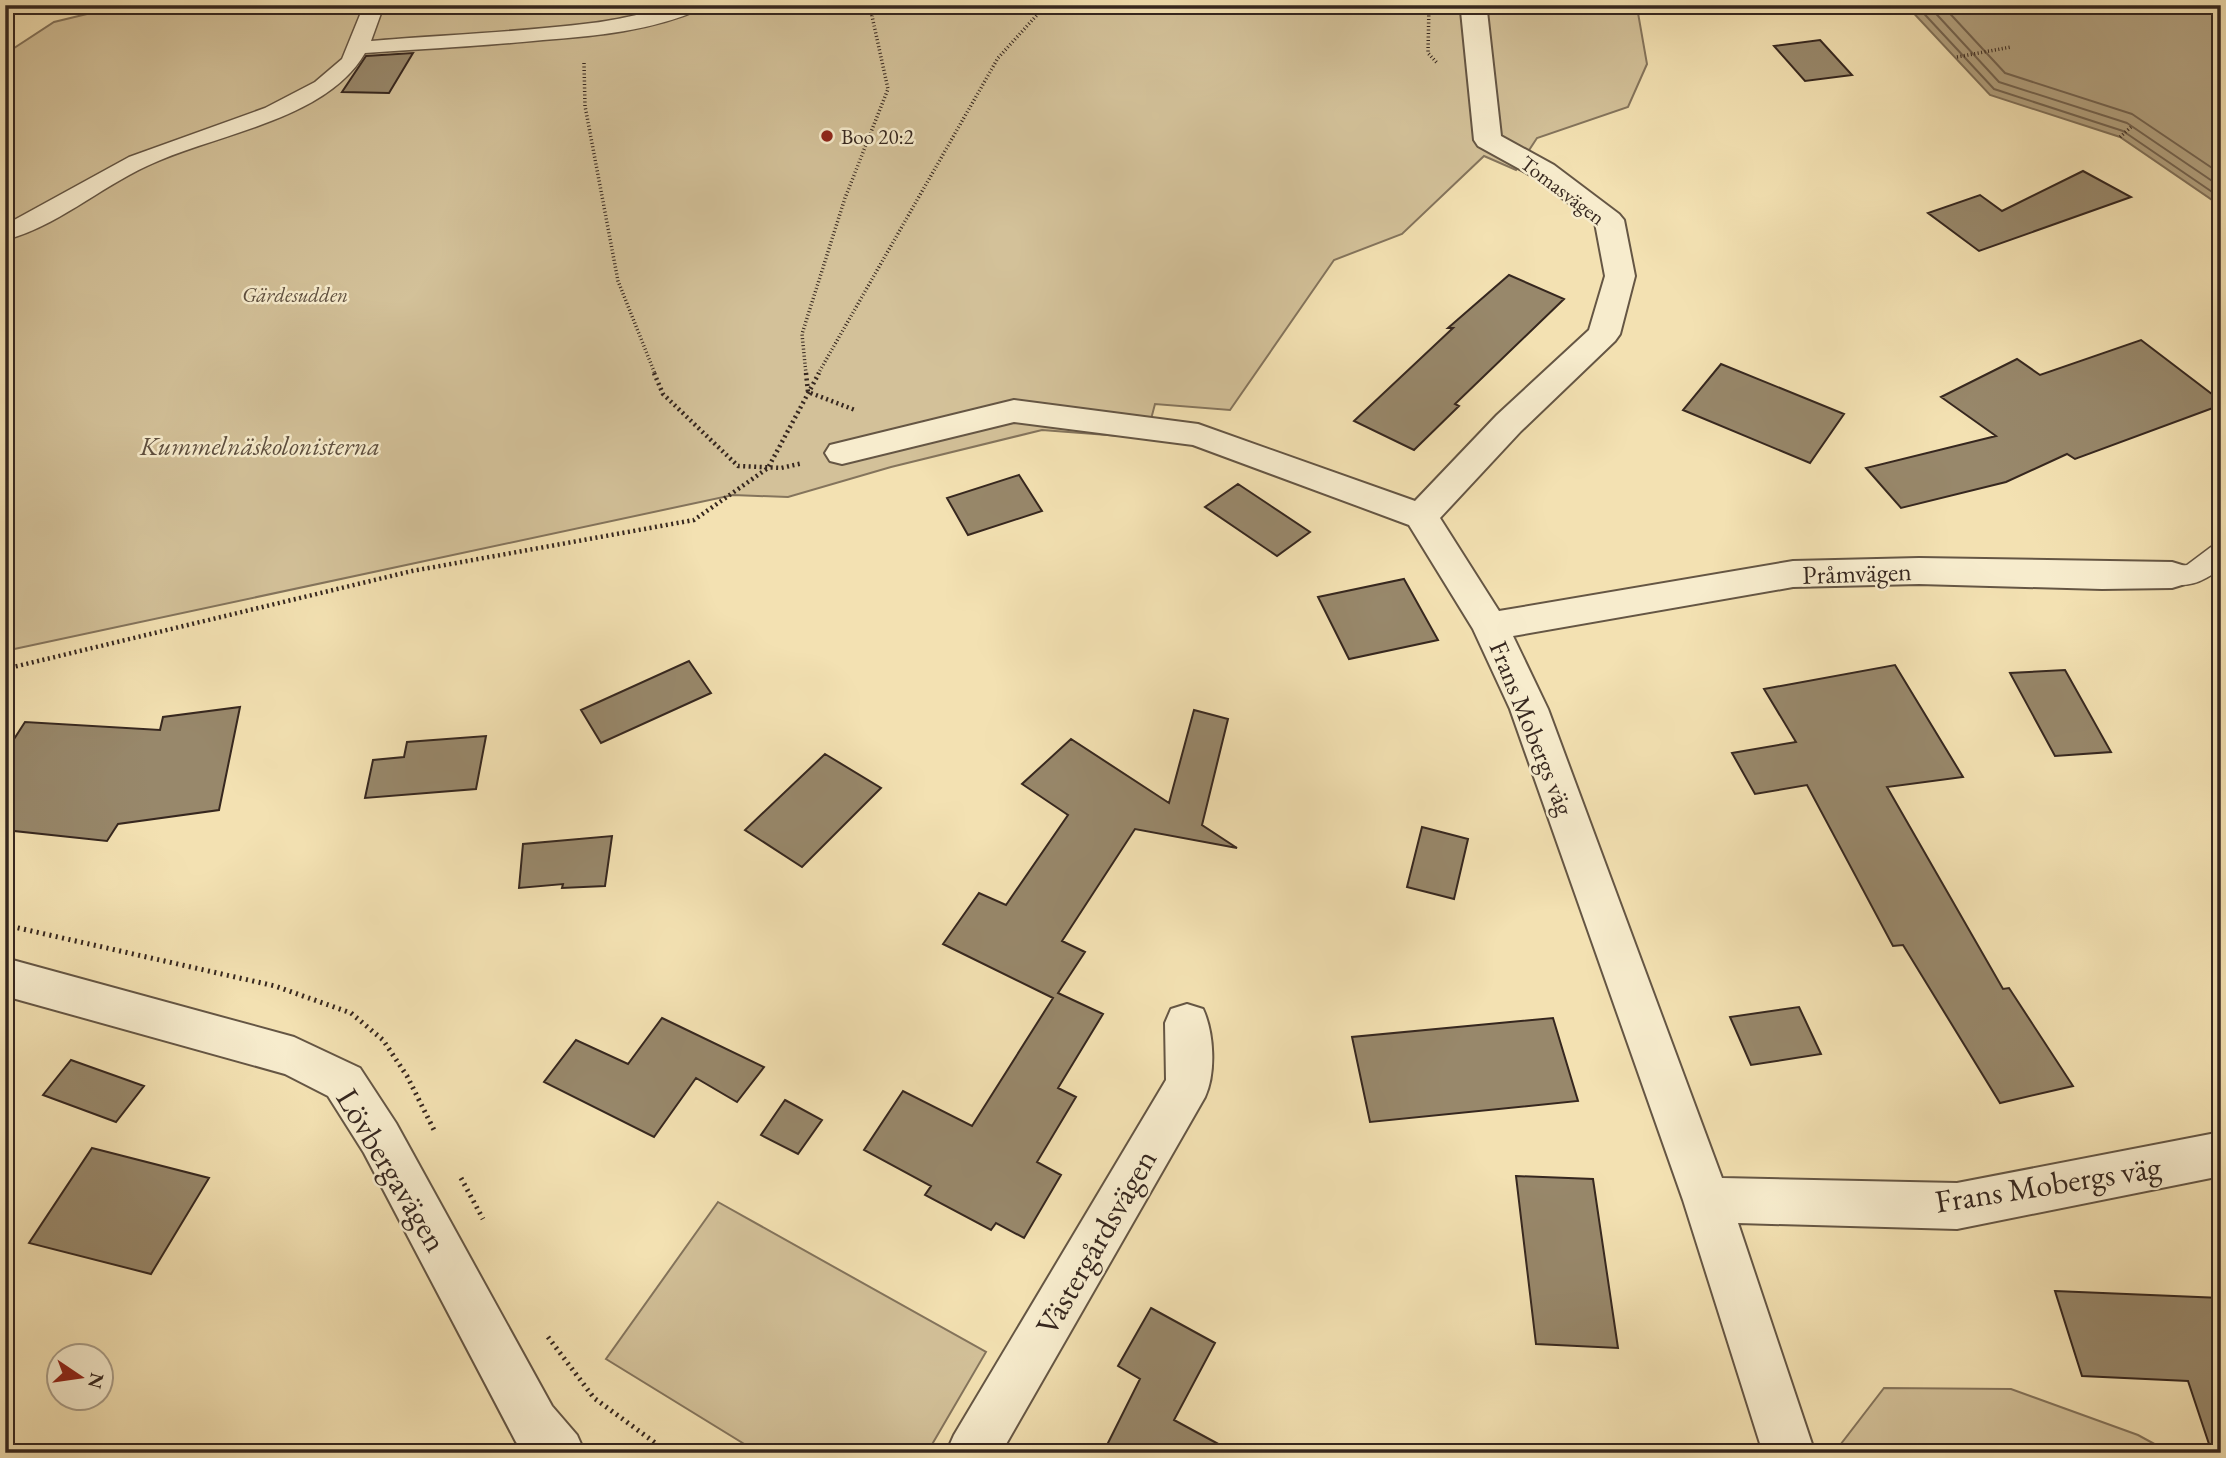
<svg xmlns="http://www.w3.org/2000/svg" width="2226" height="1458" font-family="'EB Garamond',serif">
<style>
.green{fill:#d3c199;stroke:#84745c;stroke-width:2}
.water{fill:#b3a280;stroke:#817159;stroke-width:2}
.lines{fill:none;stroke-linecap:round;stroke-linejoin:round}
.shore{stroke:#746450;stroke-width:2}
.building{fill:#98886b;stroke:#36271f;stroke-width:2}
.service-casing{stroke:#655644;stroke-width:3}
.minor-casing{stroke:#655644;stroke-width:4}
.path-far2{stroke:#36271f;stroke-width:3.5;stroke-dasharray:1 2.5;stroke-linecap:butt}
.path-far1{stroke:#36271f;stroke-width:4.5;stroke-dasharray:2 3.5;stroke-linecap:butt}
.path{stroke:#36271f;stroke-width:5;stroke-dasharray:2 4.5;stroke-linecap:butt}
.service{fill:#f7eccd;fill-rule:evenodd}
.minor{fill:#f7eccd;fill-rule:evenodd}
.poi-dot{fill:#8f2418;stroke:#f7eccd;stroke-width:2.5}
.labels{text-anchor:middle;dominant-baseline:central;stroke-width:5;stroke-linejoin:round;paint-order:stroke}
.far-poi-label{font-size:21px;fill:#36271f;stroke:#f7eccd;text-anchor:start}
.far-street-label{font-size:21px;fill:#36271f;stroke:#f7eccd}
.far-park-label{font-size:21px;font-style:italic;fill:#5d4e3e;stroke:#f7eccd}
.park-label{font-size:26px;font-style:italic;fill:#5d4e3e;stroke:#f7eccd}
.street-label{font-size:26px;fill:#36271f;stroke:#f7eccd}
.near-street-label{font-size:32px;fill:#36271f;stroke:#f7eccd}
</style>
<rect width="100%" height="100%" fill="#f3e1b2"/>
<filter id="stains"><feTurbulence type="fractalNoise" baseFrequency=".00286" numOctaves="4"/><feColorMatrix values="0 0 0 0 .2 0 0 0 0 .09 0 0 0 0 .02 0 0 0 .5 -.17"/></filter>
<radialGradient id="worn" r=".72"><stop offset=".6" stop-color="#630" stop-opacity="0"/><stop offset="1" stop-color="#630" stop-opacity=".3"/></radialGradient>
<path class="green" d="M124,5H1663L1638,13L1647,64L1628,107L1537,138L1516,170L1484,156L1402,234L1334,260L1230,410L1155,404L1146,438L1042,430L891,467L788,497L733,495L5,651V54L54,22Z
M718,1202L986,1352L927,1453H759L606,1359Z
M1884,1388L2011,1389L2138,1435L2171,1453H1834Z"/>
<path class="water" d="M1906,5H2221V206L2120,137L1990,95Z"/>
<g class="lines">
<path class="shore" d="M1916,5L1994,89L2123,131L2221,198
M1928,5L1999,82L2127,123L2221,187
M1942,5L2005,73L2132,114L2221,174"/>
</g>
<path class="building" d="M1820,40L1852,75L1805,81L1774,46Z
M413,53L389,93L342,92L366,56Z
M2083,171L2131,197L1979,251L1928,213L1980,195L2002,211Z
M1509,275L1564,299L1455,404L1459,406L1414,450L1354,421L1453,328H1448Z
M2141,340L2221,401V405L2075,459L2067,454L2006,482L1901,508L1866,468L1996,436L1941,397L2017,359L2040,375Z
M1721,364L1844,414L1810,463L1683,410Z
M1019,475L1042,511L968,535L947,498Z
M1238,484L1310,532L1277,556L1205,507Z
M1404,579L1438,640L1349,659L1318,597Z
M689,661L711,693L601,743L581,710Z
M1895,665L1963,777L1887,787L2003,989L2009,988L2073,1086L2000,1103L1903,945L1893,946L1807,785L1755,794L1732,753L1796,742L1764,689Z
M2065,670L2111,752L2055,756L2010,673Z
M240,707L219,810L118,824L107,841L5,830V753L25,722L160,730L163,717Z
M1194,710L1228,719L1202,825L1237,848L1135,829L1062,941L1085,952L1058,993L1103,1014L1058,1088L1076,1097L1037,1162L1061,1175L1024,1238L996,1223L991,1230L925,1195L931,1186L864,1150L903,1091L972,1126L1053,998L943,944L979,893L1006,905L1068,815L1022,784L1071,739L1169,803Z
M486,736L476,789L365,798L373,760L404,757L407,742Z
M825,754L881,788L802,867L745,830Z
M1422,827L1468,839L1454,899L1407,887Z
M612,836L605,886L562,888L563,884L519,888L523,844Z
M1799,1007L1821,1054L1751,1065L1730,1017Z
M662,1018L764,1067L737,1102L696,1078L654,1137L544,1082L576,1040L628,1064Z
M1553,1018L1578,1101L1370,1122L1352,1037Z
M71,1060L144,1086L116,1122L43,1095Z
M785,1100L822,1120L798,1154L761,1135Z
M92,1148L209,1178L151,1274L29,1243Z
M1516,1176L1593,1179L1618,1348L1536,1344Z
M2055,1291L2221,1298V1453H2212L2188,1381L2082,1376Z
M1151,1308L1215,1343L1174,1420L1235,1453H1103L1140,1379L1118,1366Z"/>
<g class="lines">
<defs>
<path id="service" d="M364,5H384L371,41C444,35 519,32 592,23C630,19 666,5 704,5L701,9C651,31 596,36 543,40C484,46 424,49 365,53C326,121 213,134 147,166C99,188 56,227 5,240V225L129,157L265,108L315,82L342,59Z
M2221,544V568C2202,583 2186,589 2162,582L2158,575L2162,568L2187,565L2211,547Z"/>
<path id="minor" d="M1465,6H1483L1487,11L1501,136L1554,165L1619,214L1624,220L1635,276L1620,334L1615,341L1521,431L1440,518L1499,611L1793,561L1919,558L2172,562L2185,566L2190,575L2185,584L2172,588L2102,589L1919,584L1793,587L1513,636L1548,709L1722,1178L1957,1183L2221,1132V1176L1957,1229L1738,1223L1815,1453H1763L1683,1200L1510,709L1473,629L1409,525L1193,445L1014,422L842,464L830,461L825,453L830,445L1014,400L1198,424L1415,501L1497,415L1589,330L1605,276L1595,223L1534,177L1478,146L1474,140L1461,11Z
M5,958L294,1037L360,1068L396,1123L552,1406L577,1435L585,1453H525L516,1442L364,1153L328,1096L285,1074L5,996Z
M1187,1004L1203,1009C1214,1033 1216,1073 1205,1097L1001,1453H946L954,1435L1166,1080L1165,1023L1171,1009Z"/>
</defs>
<use href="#service" class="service-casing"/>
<use href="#minor" class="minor-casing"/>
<path class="path-far2" d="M1429,5L1428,53L1438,64
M1957,57L2011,47
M584,63L585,106L618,281L655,374
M2120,137L2131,127
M806,374L802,334L845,198L888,89L872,16L876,5
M818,374L998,58L1046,5"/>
<path class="path-far1" d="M654,373L663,394L738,466L781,468L803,463
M806,373L808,392L855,410
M5,669L412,571L694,520L768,468L819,373"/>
<path class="path" d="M5,925L275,986L351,1013L383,1040L407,1076L434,1130
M461,1178L483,1219
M548,1337L594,1398L669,1453"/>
<use href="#service" class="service"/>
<use href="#minor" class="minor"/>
</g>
<circle class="poi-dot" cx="827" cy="136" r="7"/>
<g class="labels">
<g class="far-poi-label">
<text x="841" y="136">Boo 20:2</text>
</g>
<g class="far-street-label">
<text transform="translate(1563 190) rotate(37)">Tomasvägen</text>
</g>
<g class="far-park-label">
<text x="295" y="294">Gärdesudden</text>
</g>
<g class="park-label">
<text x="260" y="446">Kummelnäskolonisterna</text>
</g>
<g class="street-label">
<text transform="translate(1857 573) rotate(-2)">Pråmvägen</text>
<text transform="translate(1532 728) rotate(68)">Frans Mobergs väg</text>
</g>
<g class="near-street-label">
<text transform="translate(392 1170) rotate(59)">Lövbergavägen</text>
<text transform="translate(2048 1184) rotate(-9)">Frans Mobergs väg</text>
<text transform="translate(1096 1242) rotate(-60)">Västergårdsvägen</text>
</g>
</g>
<rect width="2226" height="1458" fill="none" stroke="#f3e1b2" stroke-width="28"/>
<rect x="7" y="7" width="2212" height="1444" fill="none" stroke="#36271f" stroke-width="3.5"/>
<rect x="14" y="14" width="2198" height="1430" fill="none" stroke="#36271f" stroke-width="2"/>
<g transform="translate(80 1377) rotate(103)"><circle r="33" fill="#f7eccd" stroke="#aa9d87" stroke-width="2"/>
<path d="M0-5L12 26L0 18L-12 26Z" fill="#8f2418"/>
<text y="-10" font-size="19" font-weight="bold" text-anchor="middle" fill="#36271f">N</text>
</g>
<rect width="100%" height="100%" filter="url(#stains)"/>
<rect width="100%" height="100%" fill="url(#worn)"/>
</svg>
